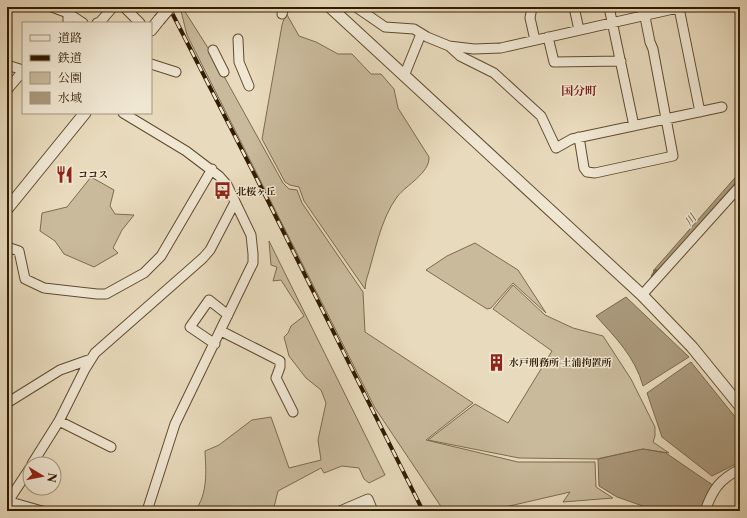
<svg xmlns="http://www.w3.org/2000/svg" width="747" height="518" font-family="'Libre Caslon Text','Noto Serif JP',serif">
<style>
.green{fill:#c9ba9c;stroke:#7e6a4e}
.water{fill:#aa997c;stroke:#7a674a}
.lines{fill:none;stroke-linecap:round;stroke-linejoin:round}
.stream{stroke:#7a674a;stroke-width:2.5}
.minor-casing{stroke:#604b2f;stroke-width:11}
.tertiary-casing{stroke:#604b2f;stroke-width:13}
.minor{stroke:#f0e7d3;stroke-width:9}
.tertiary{stroke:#f0e7d3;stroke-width:11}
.rail-casing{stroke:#321b00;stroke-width:4}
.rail{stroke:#f0e7d3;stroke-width:2.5;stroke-dasharray:8;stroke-linecap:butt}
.tertiary-bridge-casing{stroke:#604b2f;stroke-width:13;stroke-linecap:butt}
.tertiary-bridge{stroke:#f0e7d3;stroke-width:11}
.labels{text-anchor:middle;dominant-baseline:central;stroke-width:3;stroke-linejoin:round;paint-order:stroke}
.poi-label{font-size:10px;font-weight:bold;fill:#321b00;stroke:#f0e7d3;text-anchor:start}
.water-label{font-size:11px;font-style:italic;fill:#624d32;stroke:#f0e7d3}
.quarter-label{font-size:12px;font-weight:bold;fill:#7a1f14;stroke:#f0e7d3}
</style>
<rect width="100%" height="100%" fill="#e8dabc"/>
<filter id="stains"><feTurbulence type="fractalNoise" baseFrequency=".005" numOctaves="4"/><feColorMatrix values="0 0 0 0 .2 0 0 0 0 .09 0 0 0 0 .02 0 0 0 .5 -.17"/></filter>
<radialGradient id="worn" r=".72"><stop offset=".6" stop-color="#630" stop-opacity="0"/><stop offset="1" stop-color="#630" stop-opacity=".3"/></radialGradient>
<path class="green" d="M180,7H182L210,51L283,183L289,189L297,190L302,203L363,292L365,332L473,403L426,440L518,462H595L596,487L613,498L563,502L570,492L488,511H444L375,408L187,35Z
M286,13L299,36L316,42L338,54H352L371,74H381L394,89L398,108L429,157C430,173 406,185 397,197C380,220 375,253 366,281L365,289L304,201L299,187L290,185L285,182L262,139L282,25Z
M91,177L114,190L110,206L115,214L134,215L122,230L113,248L118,253L94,267L64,254L55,241L40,231L42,213L67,207Z
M269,241L385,475L369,483L364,479L359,468L342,466L324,473L321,468L278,491L273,511H195C208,493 206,472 205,451L219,445L252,420L271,417L289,468L321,460L318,440L326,403L321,390L306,378L289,356L284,337L288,333L291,326L304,316L281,280L273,281L277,267L271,265Z
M475,243L518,270L546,313L513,283L491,308L487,309L426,270L447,256Z
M513,285L545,315L573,328L603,336L631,379L655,427V436L653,442L669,453L643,449L597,459L519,458L428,440L475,404L508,423L552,351L493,309Z"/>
<path class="water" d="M740,172V178L657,273L653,271Z
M626,297L689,357L643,386C635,357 616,338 596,316Z
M691,362L740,423V462L712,476L662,437L647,393Z
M643,449L666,453L714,486L703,511H657L617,497L599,486L598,459Z"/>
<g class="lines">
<path class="stream" d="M652,276L656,270"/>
<defs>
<path id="minor" d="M52,7L68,13L83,23
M124,7L140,23
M356,7L385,27L414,29L427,37L449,46L474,49L501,48L682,7
M532,7L530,18L535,40
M574,7L579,30
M609,7L634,126
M679,8L700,112
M282,14L284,7
M68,23V13L70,7
M97,23L100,22L113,7
M548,37L554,62L621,61
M238,39L239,62L249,86
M449,46L460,56L494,73L541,116L556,148L572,139L722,107
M213,50L224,72
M151,64L176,72
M7,65L23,70
M404,76L421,34
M7,90L23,71
M123,113L186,151L219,176L227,185L251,235L253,254V263L249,271L175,424L147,511
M579,137L584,168L587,172L595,173L673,156L653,49L650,42L643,7
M7,247L19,251L25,279L44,288L97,294H106L144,273L161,256L212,169
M642,295L740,186
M221,331L280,361V367L276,378L293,412
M215,344L190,327L209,300L228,315
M7,403L60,370L91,359
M59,421L111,447
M32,464L59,421L85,369L95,353L203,258L210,250L235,202
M9,500L30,468
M7,501L42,511
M340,511L368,499L373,511
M705,511C713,489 719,480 740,469"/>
<path id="tertiary" d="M330,7L642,295L692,347L740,406
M151,30L159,20
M7,209L85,113"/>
</defs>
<use href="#minor" class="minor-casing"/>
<use href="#tertiary" class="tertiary-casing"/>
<use href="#minor" class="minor"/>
<use href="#tertiary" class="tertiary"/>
<defs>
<path id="rail" d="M169,7L266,197L423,511"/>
</defs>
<use href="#rail" class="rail-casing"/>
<use href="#rail" class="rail"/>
<defs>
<path id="tertiary-bridge" d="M159,20L170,7"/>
</defs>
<use href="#tertiary-bridge" class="tertiary-bridge-casing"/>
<use href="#tertiary-bridge" class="tertiary-bridge"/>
</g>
<defs>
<symbol id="restaurant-bare" viewBox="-9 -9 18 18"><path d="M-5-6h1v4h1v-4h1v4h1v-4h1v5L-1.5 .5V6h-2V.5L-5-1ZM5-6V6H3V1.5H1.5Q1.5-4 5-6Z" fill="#8f2418" stroke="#f0e7d3" stroke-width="2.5" paint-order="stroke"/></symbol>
<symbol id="bus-bare" viewBox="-9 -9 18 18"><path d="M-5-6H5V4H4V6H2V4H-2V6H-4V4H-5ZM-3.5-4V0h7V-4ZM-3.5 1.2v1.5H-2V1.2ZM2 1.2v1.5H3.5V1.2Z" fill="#8f2418" stroke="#f0e7d3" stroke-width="2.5" paint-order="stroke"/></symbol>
<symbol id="building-bare" viewBox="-9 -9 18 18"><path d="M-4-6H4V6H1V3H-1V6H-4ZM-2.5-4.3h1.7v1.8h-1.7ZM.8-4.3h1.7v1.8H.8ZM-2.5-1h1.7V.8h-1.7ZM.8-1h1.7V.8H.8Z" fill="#8f2418" stroke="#f0e7d3" stroke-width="2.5" paint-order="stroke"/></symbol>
</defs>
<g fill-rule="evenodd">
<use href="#restaurant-bare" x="52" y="162" width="25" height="25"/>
<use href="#bus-bare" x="210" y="178" width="25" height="25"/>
<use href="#building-bare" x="484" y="350" width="25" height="25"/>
</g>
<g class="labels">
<g class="poi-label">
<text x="78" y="174">ココス</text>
<text x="236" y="191">北桜ヶ丘</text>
<text x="509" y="362">水戸刑務所 土浦拘置所</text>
</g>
<g class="water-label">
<text transform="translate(690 220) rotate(-49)">川</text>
</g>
<g class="quarter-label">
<text x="579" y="90">国分町</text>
</g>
</g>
<rect width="747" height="518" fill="none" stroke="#e8dabc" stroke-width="24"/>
<rect x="8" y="8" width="731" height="502" fill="none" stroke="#321b00" stroke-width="2"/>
<rect x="12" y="12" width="723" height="494" fill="none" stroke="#321b00"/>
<rect x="22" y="22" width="130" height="92" fill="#f0e7d3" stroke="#a4957f"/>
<rect x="30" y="35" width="20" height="6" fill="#f0e7d3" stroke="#a4957f"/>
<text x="58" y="42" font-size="12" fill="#321b00">道路</text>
<rect x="30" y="55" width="20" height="6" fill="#321b00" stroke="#a4957f"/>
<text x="58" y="62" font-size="12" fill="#321b00">鉄道</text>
<rect x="30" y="72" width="20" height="12" fill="#c9ba9c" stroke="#a4957f"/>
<text x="58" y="82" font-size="12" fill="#321b00">公園</text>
<rect x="30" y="92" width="20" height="12" fill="#aa997c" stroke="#a4957f"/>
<text x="58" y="102" font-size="12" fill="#321b00">水域</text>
<g transform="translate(42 476) rotate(100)"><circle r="19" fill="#f0e7d3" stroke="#a4957f"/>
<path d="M0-3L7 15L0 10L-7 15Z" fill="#8f2418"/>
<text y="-6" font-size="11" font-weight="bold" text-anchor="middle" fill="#321b00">N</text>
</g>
<rect width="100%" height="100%" filter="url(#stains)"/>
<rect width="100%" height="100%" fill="url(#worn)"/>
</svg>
